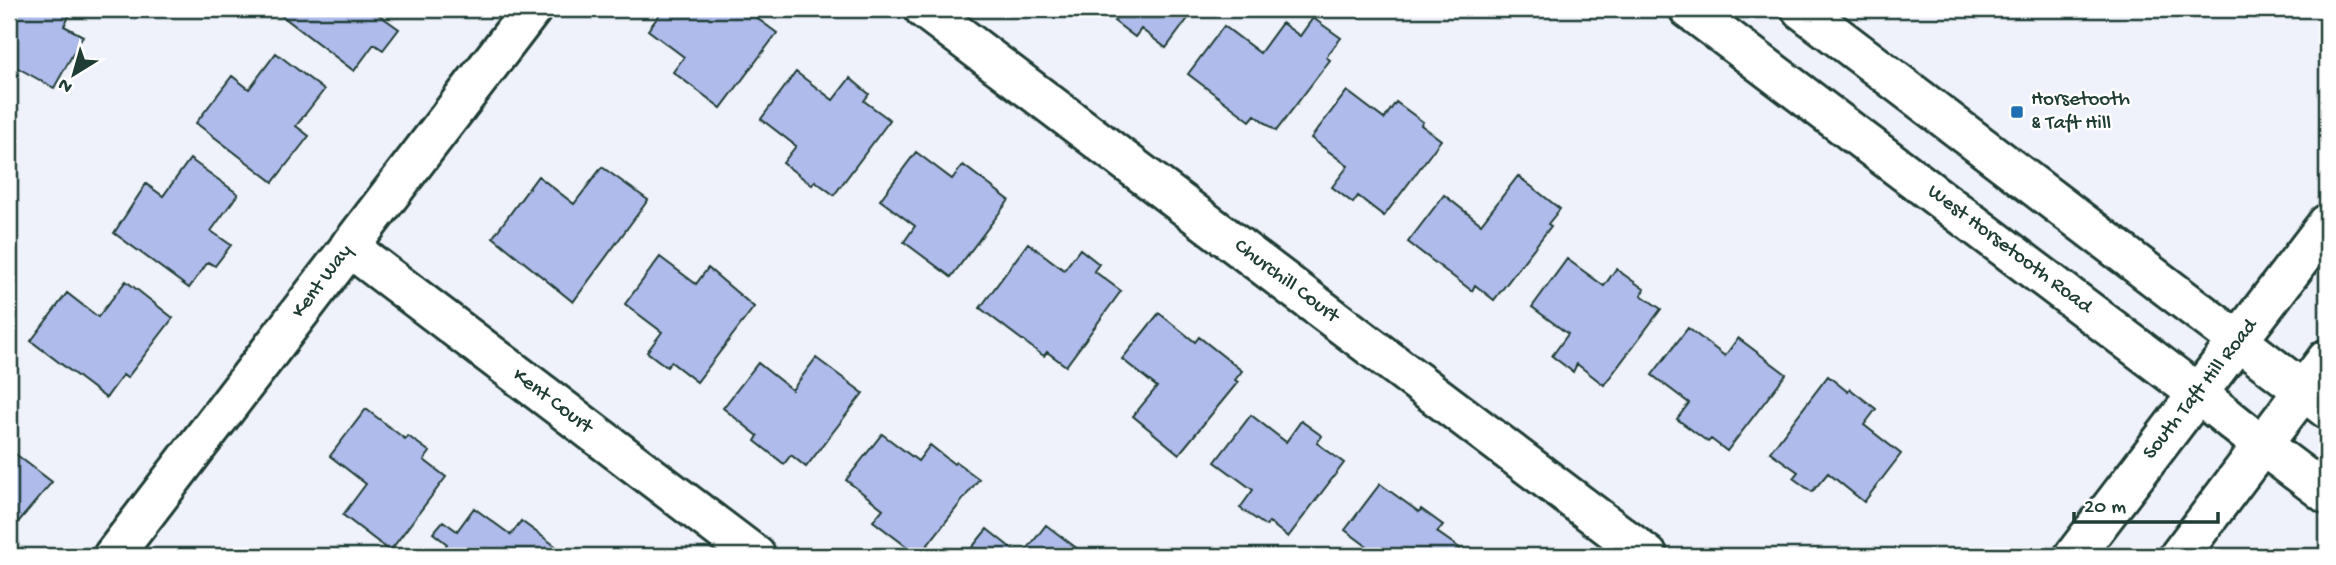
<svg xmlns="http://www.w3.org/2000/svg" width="2336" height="565" font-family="'Gochi Hand',sans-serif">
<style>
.building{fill:#afbbeb;stroke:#1f3d34;stroke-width:2}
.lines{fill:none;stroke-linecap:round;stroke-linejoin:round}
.minor-casing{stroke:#1f3d34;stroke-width:44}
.tertiary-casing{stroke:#1f3d34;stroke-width:44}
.secondary-casing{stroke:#1f3d34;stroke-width:44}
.minor{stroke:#fff;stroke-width:38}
.tertiary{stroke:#fff;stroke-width:38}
.secondary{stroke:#fff;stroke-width:38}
.poi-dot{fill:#1f6fb2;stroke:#fff;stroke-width:2.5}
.labels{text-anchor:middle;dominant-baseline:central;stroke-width:5;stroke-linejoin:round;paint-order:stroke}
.poi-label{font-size:21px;fill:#1f3d34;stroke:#fff;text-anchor:start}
.street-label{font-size:21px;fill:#1f3d34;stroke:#fff}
</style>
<rect width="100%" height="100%" fill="#eff1fb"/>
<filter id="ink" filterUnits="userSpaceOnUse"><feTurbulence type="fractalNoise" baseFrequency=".0143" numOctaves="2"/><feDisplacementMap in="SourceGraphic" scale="14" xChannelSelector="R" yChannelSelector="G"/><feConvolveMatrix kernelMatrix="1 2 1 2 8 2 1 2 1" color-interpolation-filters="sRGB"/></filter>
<g filter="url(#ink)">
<path class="building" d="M9,9H73L64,26L83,36L54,88L9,63Z
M286,9H382L378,14L399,29L383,50L374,44L354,71L281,15Z
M664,9H760L754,16L777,33L721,108L673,72L684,57L648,30Z
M1123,9H1195L1166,48L1141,29L1135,37L1114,21Z
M1313,18L1341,38L1326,57L1330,60L1276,131L1255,115L1250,121L1188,74L1224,26L1260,53L1282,23L1300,36Z
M276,53L324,90L296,126L309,136L273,182L196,123L232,76L249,89Z
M796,72L833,100L850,78L869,94L864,101L890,120L834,195L815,181L812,185L783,163L796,146L761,119Z
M1347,91L1384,119L1396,102L1423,122L1421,125L1441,140L1384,216L1358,196L1353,203L1332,187L1348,166L1311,138Z
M916,152L952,179L963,165L1009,200L951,277L904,242L915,226L880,200Z
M190,159L238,194L211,231L231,245L215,266L208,262L189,288L114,233L146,184L163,196Z
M602,167L648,200L573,302L493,237L538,176L574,204Z
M1518,176L1560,209L1548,224L1551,226L1494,300L1475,285L1472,291L1408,242L1444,195L1481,224Z
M1028,243L1064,270L1080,249L1099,264L1094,271L1121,291L1066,366L1047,352L1044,356L1038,352L980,308Z
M660,257L696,284L708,268L754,307L697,382L671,362L667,367L647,352L662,332L625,304Z
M1567,259L1604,286L1616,269L1644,289L1641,295L1661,309L1604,385L1577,364L1573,372L1552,356L1568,334L1532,307Z
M126,281L173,318L127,378L123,375L106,398L31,341L67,293L98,317Z
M1159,313L1195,342L1199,337L1242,371L1235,380L1238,382L1179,454L1133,416L1157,387L1122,359Z
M1688,328L1725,356L1738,338L1786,374L1727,451L1711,439L1708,442L1677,419L1689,403L1652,375Z
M816,358L863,393L806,467L791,455L784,464L755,441L758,436L723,408L758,363L792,390Z
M1828,376L1848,392L1850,389L1876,409L1864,425L1901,454L1864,502L1828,473L1812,492L1793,478L1798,472L1770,452Z
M366,409L405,439L408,436L430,452L424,460L446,477L390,551L343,515L366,484L330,456Z
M1251,415L1286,442L1301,421L1322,436L1317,443L1344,463L1288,537L1269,522L1266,526L1240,508L1253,490L1215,462Z
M882,434L918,461L930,445L954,464L956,462L979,479L919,556L873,521L883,509L846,480Z
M9,449L52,482L9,533Z
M1380,484L1419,512L1421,509L1443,525L1437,532L1461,549L1455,556H1380L1345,530Z
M474,508L511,535L521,521L569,556H440L447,544L433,533L443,521L457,531Z
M1046,525L1087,556H1022Z
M987,529L1021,556H965Z"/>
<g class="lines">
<defs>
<path id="minor" d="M924,9L1648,556
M349,247L756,556
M113,556L532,9"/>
<path id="tertiary" d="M2304,391L2327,409
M2262,445L2327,494"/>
<path id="secondary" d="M1689,9L2197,393L2262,445
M1801,9L2304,391
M2074,556L2327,224
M2179,556L2327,359"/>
</defs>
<use href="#minor" class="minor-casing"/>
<use href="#tertiary" class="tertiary-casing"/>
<use href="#secondary" class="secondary-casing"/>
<use href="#minor" class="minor"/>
<use href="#tertiary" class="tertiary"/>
<use href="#secondary" class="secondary"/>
</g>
</g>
<rect class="poi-dot" x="2010" y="105" width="14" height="14" rx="3.5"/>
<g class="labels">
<g class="poi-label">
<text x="2031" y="100">Horsetooth<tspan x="2031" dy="24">&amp; Taft Hill</tspan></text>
</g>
<g class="street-label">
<text transform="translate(2009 250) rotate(37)">West Horsetooth Road</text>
<text transform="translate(323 282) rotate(-53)">Kent Way</text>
<text transform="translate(1286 282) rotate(37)">Churchill Court</text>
<text transform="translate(2201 390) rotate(-52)">South Taft Hill Road</text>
<text transform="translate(552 402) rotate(37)">Kent Court</text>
</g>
</g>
<rect width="2336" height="565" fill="none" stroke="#fff" stroke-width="35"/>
<rect x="18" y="18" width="2301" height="530" fill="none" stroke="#1f3d34" stroke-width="2.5" filter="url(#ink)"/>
<g transform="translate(74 74) rotate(217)" stroke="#ffffff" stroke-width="5" paint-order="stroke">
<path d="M0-5L12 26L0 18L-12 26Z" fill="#1f3d34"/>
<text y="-10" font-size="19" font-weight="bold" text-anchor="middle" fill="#1f3d34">N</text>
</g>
<path d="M2074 512v10h144v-10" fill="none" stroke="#1f3d34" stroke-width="3.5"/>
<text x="2084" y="512" font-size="21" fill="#1f3d34" stroke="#ffffff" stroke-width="5" paint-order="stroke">20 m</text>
</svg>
